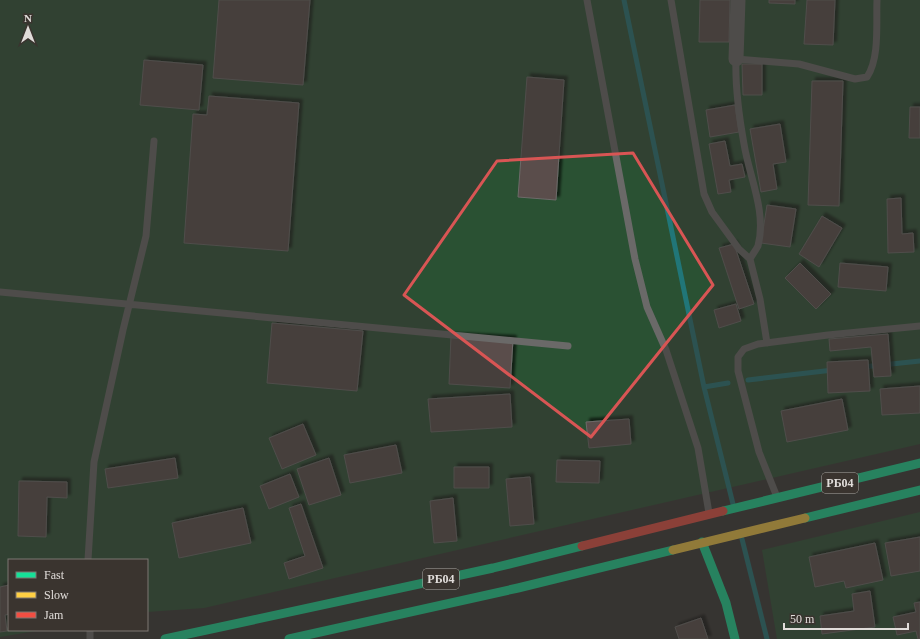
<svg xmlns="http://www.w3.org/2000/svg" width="920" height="639" font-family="Georgia,serif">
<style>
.green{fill:#2a5133}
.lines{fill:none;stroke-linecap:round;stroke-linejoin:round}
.stream{stroke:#217678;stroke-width:5}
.building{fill:#5a4d4b;stroke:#6d6a69;filter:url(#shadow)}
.lane{stroke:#6a6968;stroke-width:7}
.street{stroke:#6a6968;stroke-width:15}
.fast{stroke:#16e098;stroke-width:9}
.slow{stroke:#ffcf43;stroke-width:9}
.jam{stroke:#f24e42;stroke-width:9}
.marked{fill:none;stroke:#d85554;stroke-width:3;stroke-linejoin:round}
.labels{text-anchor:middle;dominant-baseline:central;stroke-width:4;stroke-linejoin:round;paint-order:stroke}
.shield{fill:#3a342f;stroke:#aeaaa6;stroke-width:1}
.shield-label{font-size:12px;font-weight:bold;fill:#e0dcd9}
</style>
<defs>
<filter id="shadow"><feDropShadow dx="3.5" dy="-3.5" stdDeviation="1" flood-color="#0009"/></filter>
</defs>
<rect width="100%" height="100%" fill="#373432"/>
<path class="green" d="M0,0H920V444L204,608L147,612V560H9V630H42L0,637Z
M920,512V639H777L762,550Z"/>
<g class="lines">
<path class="stream" d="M624,0L704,387L733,504
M863,367L920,361
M748,380L833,370
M704,387L728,383
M742,539L767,639"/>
</g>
<path class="building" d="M219,0H310L303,85L213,78Z
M700,0H730L729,42H699Z
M769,0H795V4L769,3Z
M807,0H835L833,45L804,44Z
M144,60L203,65L199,110L140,105Z
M742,64H762V95H743Z
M527,77L564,80L556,200L518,197Z
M812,81H843L839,206L808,205Z
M209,96L299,103L288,251L184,243L193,114L207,115Z
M735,105L739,132L710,137L706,110Z
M910,107H920V138H909Z
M780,124L786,162L773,164L777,189L761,192L750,129Z
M725,141L730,166L742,164L745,177L729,180L731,192L718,194L709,144Z
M901,198L902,234L913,233L914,252L888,253L887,199Z
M767,205L796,209L790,247L761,243Z
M822,216L842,228L819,267L799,254Z
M734,244L754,304L739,309L719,248Z
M800,263L831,294L816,309L785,278Z
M840,263L888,267L886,291L838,287Z
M736,304L741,321L719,328L714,310Z
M272,323L363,331L357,391L267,383Z
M888,334L891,376L874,377L871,347L830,351L829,339Z
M451,336L513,339L510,388L449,384Z
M868,360L870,391L828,393L827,362Z
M920,386V413L882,415L880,389Z
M510,394L512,427L431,432L428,399Z
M842,399L848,430L787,442L781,411Z
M629,419L631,444L589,448L586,422Z
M303,424L316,455L282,469L269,438Z
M396,445L402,473L350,483L344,455Z
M175,458L178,478L108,488L105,469Z
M329,458L341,495L309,505L297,469Z
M557,460L600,461L599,483L556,482Z
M454,467H489V488H454Z
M290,474L299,497L269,509L260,486Z
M530,477L534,524L510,526L506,479Z
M19,481L67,482V498L47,497L46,537L18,536Z
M453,498L457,541L434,543L430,501Z
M301,504L323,568L289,579L284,563L305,556L289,508Z
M243,508L251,543L179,558L172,523Z
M920,537V571L891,576L885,543Z
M875,543L883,580L846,588L844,581L815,587L809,557Z
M9,585V614L5,615L7,631L0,632V587Z
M870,591L875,627L822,634L820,616L854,611L852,594Z
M920,602V639H918L916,631L897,635L893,617L916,612L914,603Z
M701,618L708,639H679L675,627Z"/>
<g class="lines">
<path class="lane" d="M587,0L635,259L647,307L666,350L698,448L709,513
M671,0L704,194L712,212L739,249L750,259L760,299L767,343
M750,259C752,255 756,250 758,246C767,212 749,176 744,144C739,116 735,87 736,59L799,64L855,79L867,77C880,58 876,22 877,0
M0,292L568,346
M777,497L759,452L738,371V357L744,349L758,344L828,335L920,326
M88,560L94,462L123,330L146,236L154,141
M90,630V639"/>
<path class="street" d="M736,59L738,0"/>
<path class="fast" d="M723,511L920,463
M805,518L920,490
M702,542L726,603L735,639
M165,639L493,568L582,546
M289,639L518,588L673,550"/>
<path class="slow" d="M673,550L805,518"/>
<path class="jam" d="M582,546L723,511"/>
</g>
<path d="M0 0H920V639H0ZM633,153L713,285L591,437L404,295L497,161Z" fill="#373432" fill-opacity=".55" fill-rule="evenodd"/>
<path class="marked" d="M633,153L713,285L591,437L404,295L497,161Z"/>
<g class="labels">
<g class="shield">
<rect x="822" y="473" width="36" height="20" rx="3"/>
<rect x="423" y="569" width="36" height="20" rx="3"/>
</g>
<g class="shield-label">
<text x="840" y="483">РБ04</text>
<text x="441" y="579">РБ04</text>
</g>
</g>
<rect x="8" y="559" width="140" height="72" fill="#3a342f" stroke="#7c7773"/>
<rect x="16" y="572" width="20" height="6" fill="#16e098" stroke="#7c7773"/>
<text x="44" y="579" font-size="12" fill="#e0dcd9">Fast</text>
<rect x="16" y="592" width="20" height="6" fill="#ffcf43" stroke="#7c7773"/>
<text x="44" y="599" font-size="12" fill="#e0dcd9">Slow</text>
<rect x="16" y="612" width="20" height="6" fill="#f24e42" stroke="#7c7773"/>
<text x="44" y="619" font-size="12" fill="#e0dcd9">Jam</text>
<g transform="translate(28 28)" stroke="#3a342f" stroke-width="3" paint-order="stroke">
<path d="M0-3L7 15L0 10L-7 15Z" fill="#e0dcd9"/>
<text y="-6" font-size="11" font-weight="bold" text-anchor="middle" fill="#e0dcd9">N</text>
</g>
<path d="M784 623v6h124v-6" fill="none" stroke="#e0dcd9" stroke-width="2"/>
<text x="790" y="623" font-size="12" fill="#e0dcd9" stroke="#3a342f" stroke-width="3" paint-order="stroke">50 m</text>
</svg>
